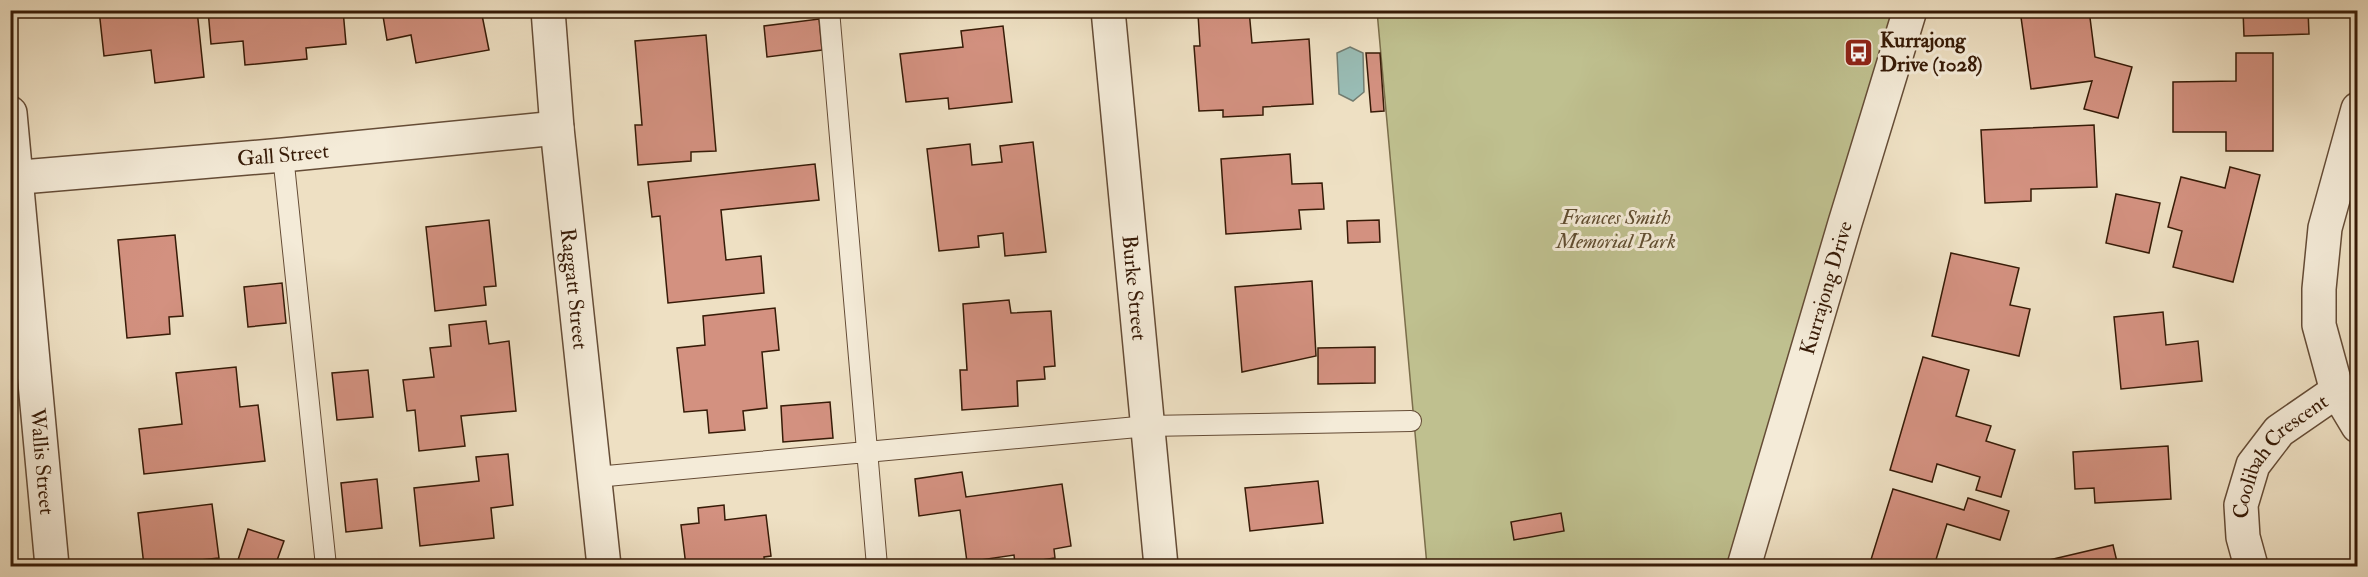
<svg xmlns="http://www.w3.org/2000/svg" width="2368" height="577" font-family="'IM FELL Double Pica',serif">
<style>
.green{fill:#bfc08f;stroke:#7b6e4b;stroke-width:1.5}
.water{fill:#99bdb6;stroke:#727c70;stroke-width:1.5}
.building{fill:#d39180;stroke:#371b07;stroke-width:1.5}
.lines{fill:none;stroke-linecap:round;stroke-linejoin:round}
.lane-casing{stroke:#654c36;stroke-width:22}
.street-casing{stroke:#654c36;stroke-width:36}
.lane{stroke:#f4ebd8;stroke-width:20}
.street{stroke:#f4ebd8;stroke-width:33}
.labels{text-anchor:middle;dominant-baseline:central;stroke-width:6;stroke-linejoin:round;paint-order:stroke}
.poi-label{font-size:21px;font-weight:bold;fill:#371b07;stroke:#f4ebd8;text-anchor:start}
.street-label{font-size:21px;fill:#371b07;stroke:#f4ebd8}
.park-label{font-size:21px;font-style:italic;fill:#604d30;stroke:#f4ebd8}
</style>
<rect width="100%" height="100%" fill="#eee0c3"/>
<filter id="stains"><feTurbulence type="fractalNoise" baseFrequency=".00333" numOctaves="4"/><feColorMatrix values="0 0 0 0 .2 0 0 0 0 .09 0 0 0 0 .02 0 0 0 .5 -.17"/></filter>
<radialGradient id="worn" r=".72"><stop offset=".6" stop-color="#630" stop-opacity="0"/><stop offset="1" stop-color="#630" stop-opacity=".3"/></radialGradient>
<path class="green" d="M1377,11H1910L1744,566H1427Z"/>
<path class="water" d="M1350,47L1363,53L1364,92L1353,101L1339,94L1337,53Z"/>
<path class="building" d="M99,10H197L204,77L155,83L151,50L104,56Z
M208,10H343L346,44L306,48L307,59L245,65L243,41L211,44Z
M382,10H481L489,50L416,63L411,35L387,40Z
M1249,10L1252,43L1309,39L1313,104L1263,107V115L1223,117V110L1199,111L1194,46H1200L1198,14Z
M2020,10H2089L2095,57L2132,67L2118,118L2084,109L2092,81L2031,89Z
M2243,10H2308L2309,34L2244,36Z
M819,19L822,50L767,57L764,26Z
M1003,26L1012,102L949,109L948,98L906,102L900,54L963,47L961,31Z
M706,35L716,151L691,152V161L638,165L635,125H642L635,41Z
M1366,53H1380L1384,111L1371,112Z
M2236,53H2273V151H2226V132H2173V82L2236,81Z
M2094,125L2097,187L2031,189V201L1985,203L1981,130Z
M1033,142L1046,252L1005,256L1003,233L978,236L979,247L939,251L927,149L970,144L972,165L1002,162L1000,146Z
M1290,154L1292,184L1322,183L1324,209L1299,210L1301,229L1226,234L1221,159Z
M815,164L819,200L721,210L726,260L761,256L764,293L668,303L660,216L652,217L648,182Z
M2230,167L2260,175L2233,282L2173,267L2182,231L2168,227L2181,177L2225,188Z
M2116,194L2160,203L2149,253L2106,243Z
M489,220L496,286L484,287L486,305L435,311L426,227Z
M1379,220L1380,242L1348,243L1347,221Z
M175,235L183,316L169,317L170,334L127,338L118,240Z
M1951,253L2019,268L2010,305L2030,309L2019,356L1932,336Z
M1312,281L1316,356L1242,372L1235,287Z
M282,283L286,323L248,327L244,287Z
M1009,300L1011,313L1051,311L1055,366L1044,367L1045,379L1017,381L1018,406L962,410L960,370H967L963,304Z
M775,308L779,350L762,352L767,408L743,411L745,430L709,433L707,410L684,412L677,348L705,345L703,316Z
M2163,312L2166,345L2198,341L2202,381L2121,389L2114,317Z
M486,321L489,344L509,341L516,411L461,416L465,446L419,451L415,410L407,411L403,380L434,377L430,348L451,346L449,325Z
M1375,347V383L1318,384V348Z
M1923,357L1969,370L1956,416L1991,426L1986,441L2015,450L2001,497L1976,490L1980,477L1937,464L1932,482L1890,470Z
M236,367L240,407L258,405L265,461L144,474L139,429L182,424L176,373Z
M368,370L373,417L337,420L332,373Z
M830,402L833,438L783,442L781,406Z
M2168,446L2171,499L2095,503L2094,488L2075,489L2073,452Z
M508,454L513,505L491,508L494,538L420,546L414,488L479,481L476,457Z
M962,472L966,497L1062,484L1071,546L1054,549L1055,558L1015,564L1014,555L967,562L960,510L919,516L915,479Z
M377,479L382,528L346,532L341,483Z
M1318,481L1323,523L1250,531L1245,488Z
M1893,489L1964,510L1968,498L2009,511L2000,540L1947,524L1934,566H1869Z
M212,504L219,558L144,566L138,513Z
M724,505L725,520L766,515L771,556L764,557L765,566H686L681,525L699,523L698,508Z
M1561,513L1564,531L1514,540L1511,522Z
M248,529L284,541L275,566H236Z
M2113,545L2118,566H2033L2032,564Z"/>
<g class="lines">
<defs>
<path id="lane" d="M829,10L877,566
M283,155L326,566
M596,477L1148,426L1411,421"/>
<g id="street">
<path id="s1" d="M548,10L557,128L604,566"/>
<path id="s2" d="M1108,10L1161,566"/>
<path d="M2358,109L2325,228L2319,289V325L2337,391L2358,426"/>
<path id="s3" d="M10,113L52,566"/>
<path id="s4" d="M10,178L283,155L557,128"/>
<path id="s5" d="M1744,566L1845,223L1910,10"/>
<path id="s6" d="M2251,566L2243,537L2241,505L2253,465L2279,431L2337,391"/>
</g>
</defs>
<use href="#lane" class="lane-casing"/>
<use href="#street" class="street-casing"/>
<use href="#lane" class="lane"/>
<use href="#street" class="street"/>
</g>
<defs>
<symbol id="bus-square" viewBox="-11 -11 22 22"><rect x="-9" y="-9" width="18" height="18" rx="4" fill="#8f2418" stroke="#f4ebd8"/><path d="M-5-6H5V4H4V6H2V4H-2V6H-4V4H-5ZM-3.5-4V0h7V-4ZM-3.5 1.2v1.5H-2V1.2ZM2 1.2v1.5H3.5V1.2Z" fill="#fff"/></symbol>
</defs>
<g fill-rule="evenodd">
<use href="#bus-square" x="1842" y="36" width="33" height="33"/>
</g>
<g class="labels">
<g class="poi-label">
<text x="1880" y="40">Kurrajong<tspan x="1880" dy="24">Drive (1028)</tspan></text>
</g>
<g class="street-label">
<text stroke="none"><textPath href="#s4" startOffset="274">Gall Street</textPath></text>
<text stroke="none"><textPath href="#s2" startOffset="279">Burke Street</textPath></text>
<text stroke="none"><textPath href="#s5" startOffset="290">Kurrajong Drive</textPath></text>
<text stroke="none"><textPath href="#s1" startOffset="280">Raggatt Street</textPath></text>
<text stroke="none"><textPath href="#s3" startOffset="350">Wallis Street</textPath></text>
<text stroke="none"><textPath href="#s6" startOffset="126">Coolibah Crescent</textPath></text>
</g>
<g class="park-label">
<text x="1616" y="217">Frances Smith<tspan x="1616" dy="24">Memorial Park</tspan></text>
</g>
</g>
<rect width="2368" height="577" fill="none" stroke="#eee0c3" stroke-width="36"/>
<rect x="12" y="12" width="2344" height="553" fill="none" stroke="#371b07" stroke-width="3"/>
<rect x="18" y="18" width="2332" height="541" fill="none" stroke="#371b07" stroke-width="1.5"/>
<rect width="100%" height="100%" filter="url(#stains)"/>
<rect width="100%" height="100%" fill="url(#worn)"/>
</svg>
